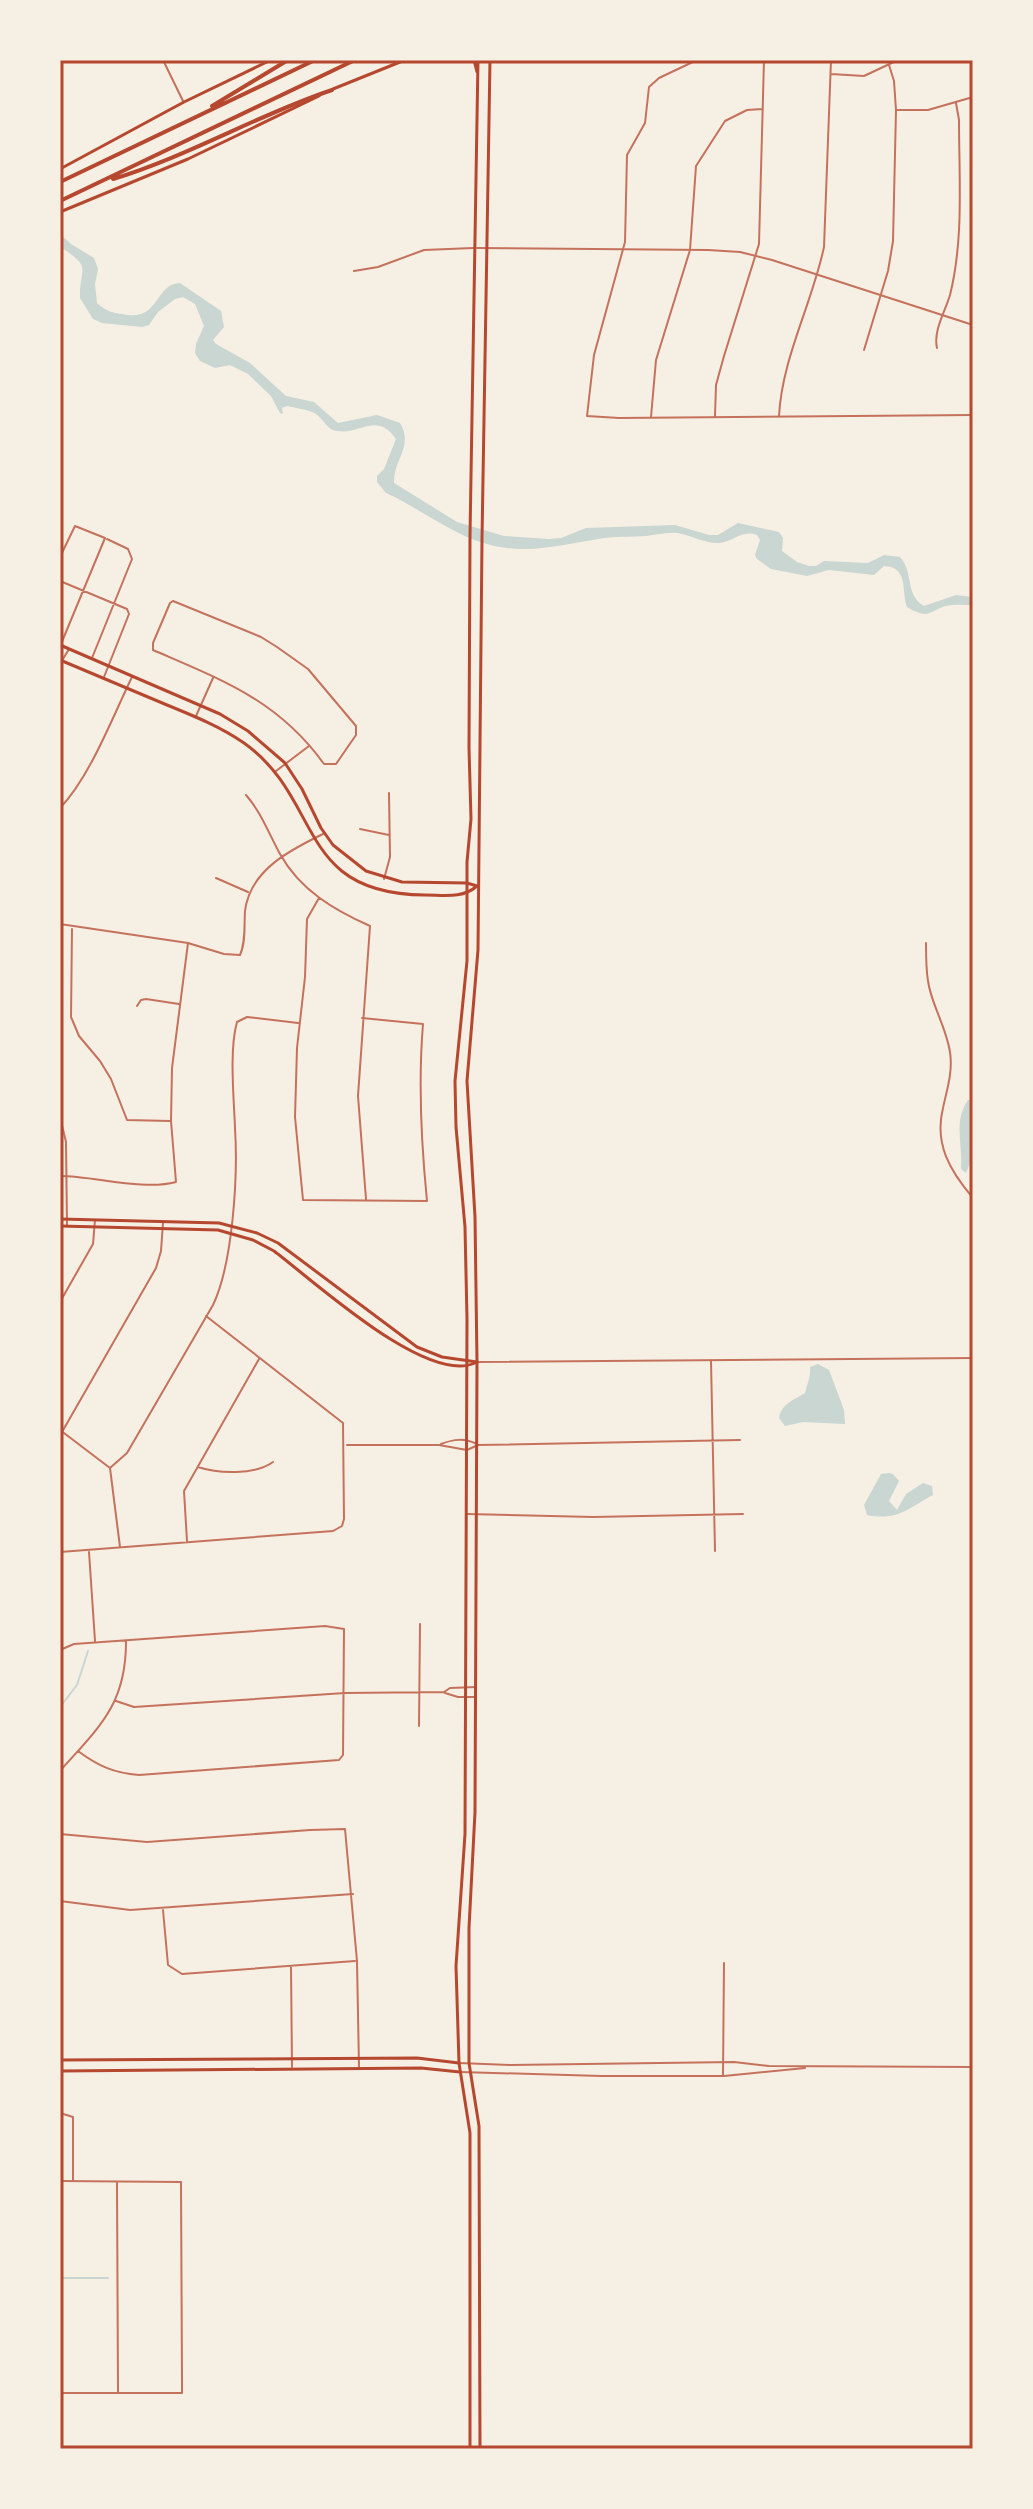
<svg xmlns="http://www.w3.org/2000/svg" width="1033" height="2509" font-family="'Sofia Sans Condensed',sans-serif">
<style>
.water{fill:#c9d6d2}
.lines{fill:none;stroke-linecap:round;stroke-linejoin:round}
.stream{stroke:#c9d6d2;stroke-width:2}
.minor{stroke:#c5725c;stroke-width:2}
.tertiary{stroke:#c5725c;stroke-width:2}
.secondary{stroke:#b5482f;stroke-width:3}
.primary{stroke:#b5482f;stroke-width:3}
.motorway{stroke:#b5482f;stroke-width:4}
.neatline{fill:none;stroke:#b5482f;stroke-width:3}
</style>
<rect width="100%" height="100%" fill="#f6efe4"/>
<path class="water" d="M60,234L71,244L94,258L98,269L95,284L97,303C107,312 114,313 127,315C160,319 155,284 180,283L221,311L224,327L213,340L216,344L250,363L286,396L314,402L338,423L377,415L400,423C414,447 393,460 394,483L457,522L504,536L549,539L561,538L586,528L675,525L709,535H718L738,523L779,532L783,538L782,551L797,562L809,566H816L824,561L868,563L884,555L900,557C914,573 905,595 924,606L956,595L973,597V605C964,605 954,604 945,606C927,613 928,619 907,607C901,590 909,567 884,566L874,575L829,570L807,576L771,569L757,559L755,555L760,540L757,535C741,529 734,542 718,543C703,543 691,535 677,533C667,532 656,535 646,536C632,537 618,536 604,538C571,543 540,552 507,548C461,543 426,511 386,493L377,482V476L384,469L396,439C377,411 360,435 337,431C326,430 323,416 312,412C305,409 295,408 287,406L282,408L283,414L280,413L271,396L248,374L230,365L215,368L200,361L195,353L196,344L204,326L195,304L183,297L175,299L158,312L149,325L142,327L102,323L93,319L80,298C79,267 94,268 60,247Z
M968,1100L973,1101V1156L966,1173L961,1169C963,1144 953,1122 968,1100Z
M818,1364L829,1370L844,1410L845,1424L803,1422L785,1426L779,1418C781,1404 794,1400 805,1393C807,1385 811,1376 810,1367Z
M889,1473L893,1474L899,1481L889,1501L897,1510L906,1494L923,1483L932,1486L933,1495C908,1508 899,1521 867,1515L864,1505L881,1474Z"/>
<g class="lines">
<path class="stream" d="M60,1707L77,1685L88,1651
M60,2278H108"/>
<path class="minor" d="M697,60L659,78L649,87L645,123L627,155L625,242L594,355L587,416L619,418L973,415
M831,74L864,76L898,60
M897,110H928L973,97
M354,271L378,267L424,250L473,248
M937,348C933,331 945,312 950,295C964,239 959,177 959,120L956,103
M864,350L888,271L893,241L896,110L894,81L889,65
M715,416L716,385L724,356L759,244L764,60
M779,416C782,358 812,304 824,247L831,60
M651,417L656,360L690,250L696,166L725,121L747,110L762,109
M60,557L75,526L105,538L61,644
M60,581L127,609L129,614L104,677
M173,601L261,637L277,647L308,669L356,726V735L336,764H324C278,700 222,680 153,650V643L170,603Z
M92,658L132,559L128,549L107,539
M60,664L69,649
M196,716L213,678
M276,771L309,746
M246,795C261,812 269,834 280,854C300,890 334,910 370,926L358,1096L366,1199
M360,829L389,835
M216,878L248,892
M384,879L390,857L389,793
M319,898L307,919L305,977L297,1048L295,1117L303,1200L427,1201C421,1141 418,1084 423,1024L362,1018
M60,924L188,943L224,954L240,955C246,942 244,925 245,911C250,870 290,850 323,834
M72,929L71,1017L79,1036L100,1061L111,1079L127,1120L170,1121
M926,943C926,956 926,969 928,981C931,1004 946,1026 950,1052C953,1072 947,1089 943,1108C934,1144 950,1171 973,1198
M137,1006L141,1000L146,999L179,1004
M60,1176C94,1176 143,1191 176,1182L171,1121L172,1068L188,943
M60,1302L93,1244L95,1220
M711,1361L715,1551
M60,1430L110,1468L120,1547
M62,1432L156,1268L161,1251L163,1223
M441,1444C454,1439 464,1438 477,1444
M347,1445H439L467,1450L478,1445L740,1440
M198,1467C219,1474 255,1475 273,1462
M110,1468L127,1453L213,1305C233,1263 238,1176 235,1128C234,1099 229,1050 237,1022L247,1017L298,1023
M467,1514L593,1517L743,1514
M187,1541L184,1491L259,1359
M60,1552L333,1531L342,1526L344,1519L343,1423L206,1316
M89,1552L95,1641
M60,1650L74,1644L325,1626L344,1629L343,1755L339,1760L139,1775C114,1773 98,1766 78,1751
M445,1693L458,1697H474
M116,1701L134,1707L345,1693L444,1692L450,1688L476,1687
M419,1726L420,1624
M60,1771C99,1727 126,1705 126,1642
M60,1834L147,1842L310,1830L345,1829L357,1961L359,2067
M60,1901L130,1910L353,1894
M163,1910L168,1965L182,1974L355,1961
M291,1966L292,2067
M723,2075L724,1963
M60,2113L73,2117V2181
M60,2181L181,2182L182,2381V2393H60
M117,2183L118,2392"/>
<path class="tertiary" d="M163,60L183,101
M477,248L708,250L740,252L772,260L973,325
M60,808C90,777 113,716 132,677
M60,1117L66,1142L67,1225
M478,1362L973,1358
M459,2063L510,2065L734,2062L769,2066L973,2067
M460,2072L601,2076H724L805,2068"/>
<path class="secondary" d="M333,89L405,60
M60,169L184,102L271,60
M60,212L188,159L319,96
M60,645L220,714L248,731L285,763L302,789L321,828L333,845L366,871L402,882L467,883L477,886
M60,660C96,675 132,690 167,705C194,716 221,727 244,743C324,800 295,894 425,895C444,895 462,899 477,886
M60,1219L219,1223L257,1233L278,1243L417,1347L442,1357L477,1362
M60,1226L218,1230L253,1240L274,1251C314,1281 426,1385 475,1363
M60,2060L417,2058L459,2063
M60,2071L421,2068L460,2072"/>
<path class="primary" d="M474,60L477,72
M470,2449V2133L459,2063L456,1966L465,1834L467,1319L465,1227L456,1127L455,1081L467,961V862L471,819L469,748L470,536L478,60
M480,2449L479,2126L469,2063V1928L475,1812L477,1362L475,1217L467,1081L478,950L482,539L490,60"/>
<path class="motorway" d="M212,106L288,60
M113,179C189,156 257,115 332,90
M60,182L315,60
M60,201L355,60"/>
</g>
<rect width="1033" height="2509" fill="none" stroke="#f6efe4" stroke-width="124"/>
<rect x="62" y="62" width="909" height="2385" class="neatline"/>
</svg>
